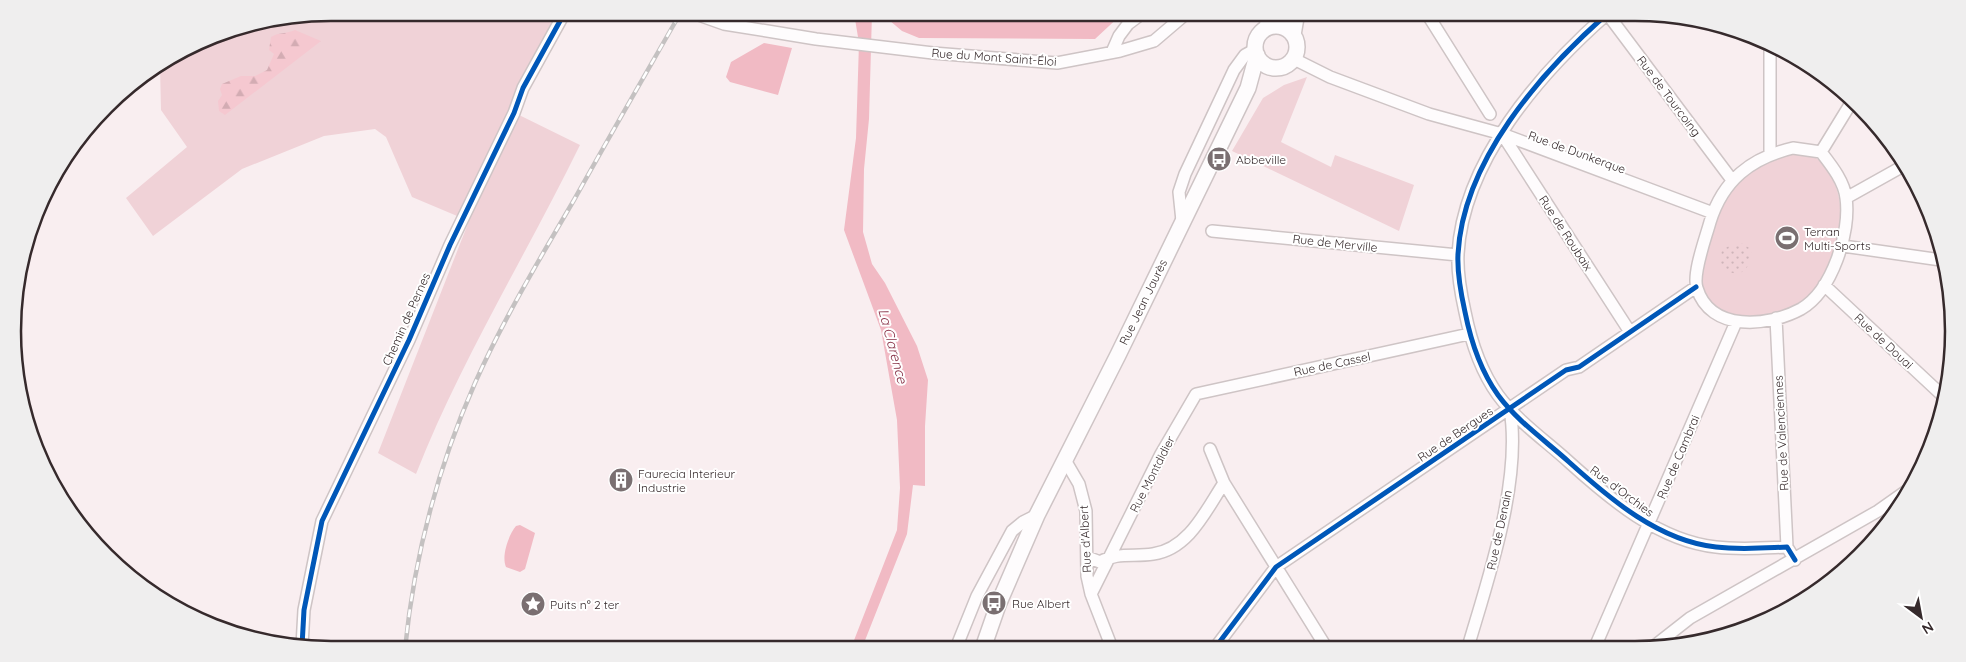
<svg xmlns="http://www.w3.org/2000/svg" width="1966" height="662" font-family="Quicksand,sans-serif">
<style>
.grass{fill:#f0d2d7}
.forest{fill:url(#forest-firs)}
.park{fill:url(#park-dots)}
.water{fill:#f1bac4}
.lines{fill:none;stroke-linecap:round;stroke-linejoin:round}
.minor-casing{stroke:#cec4c5;stroke-width:14}
.major-casing{stroke:#cec4c5;stroke-width:18}
.minor{stroke:#fefcfd;stroke-width:11}
.major{stroke:#fefcfd;stroke-width:15}
.rail-casing{stroke:#c4c1c1;stroke-width:4.5}
.rail{stroke:#fff;stroke-width:2.5;stroke-dasharray:8;stroke-linecap:butt}
.cycleway-casing{stroke:#fff;stroke-width:8}
.cycleway{stroke:#0057b8;stroke-width:5}
.labels{text-anchor:middle;dominant-baseline:central;stroke-width:4;stroke-linejoin:round;paint-order:stroke}
.street-label{font-size:12px;fill:#362a2c;stroke:#fff}
.poi-label{font-size:12px;fill:#362a2c;stroke:#fff;text-anchor:start}
.water-label{font-size:14px;font-style:italic;fill:#883348;stroke:#fff}
.rim{fill:none;stroke:#362a2c;stroke-width:2.5}
</style>
<defs>
<pattern id="forest-firs" width="22" height="20" patternUnits="userSpaceOnUse" patternTransform="scale(1.25)"><rect width="22" height="20" fill="#f5c8d0"/><path d="M5 1l3.5 6h-7zM16 11l3.5 6h-7z" fill="#d3acb3"/></pattern>
<pattern id="park-dots" width="8" height="8" patternUnits="userSpaceOnUse" patternTransform="scale(1.25)"><rect width="8" height="8" fill="#f0d2d7"/><path d="M2 2h.1M6 6h.1" fill="none" stroke="#ceb4b9" stroke-width="1.8" stroke-linecap="round"/></pattern>
</defs>
<rect width="100%" height="100%" fill="#f9eef0"/>
<path class="grass" d="M331,13H565L515,113L580,145C526,255 461,360 416,474L378,453L469,221L412,197L386,137L375,129L324,136L242,169L153,236L126,198L187,147L161,110L160,67L209,37Z
M1307,77L1281,142L1331,167L1335,155L1414,185L1399,231L1232,151L1263,98L1284,85Z
M1799,153C1804,154 1810,155 1814,157C1821,160 1825,167 1829,173C1854,211 1836,274 1803,301C1792,310 1778,314 1764,317C1755,319 1739,320 1731,316C1724,313 1718,308 1711,304C1706,301 1700,292 1699,286C1696,271 1720,201 1730,189C1747,169 1773,155 1799,153Z"/>
<path class="forest" d="M295,30L321,41L225,115L219,111L218,101L222,95L220,89L222,84L241,76H255L267,70L274,54L269,50L271,37C279,32 286,34 295,30Z"/>
<path class="park" d="M1741,243L1751,249C1752,269 1740,281 1722,268L1720,259L1722,250L1729,246Z"/>
<path class="water" d="M885,12H1123V13L1095,39L919,38L902,31L883,15Z
M854,13H872L869,119L864,169L863,232L872,264L885,283L917,346L928,380L925,426V486L913,485L907,534L862,648H851L897,530L900,488L897,420L881,330L844,230L856,138L859,43Z
M764,43L792,48L778,95L730,82L726,77L731,62Z
M520,525L535,533L525,569L520,572L506,567C501,556 509,534 516,526Z"/>
<g class="lines">
<defs>
<path id="minor" d="M690,12L724,24L816,39L933,53L1057,63L1120,51L1154,41L1188,12
M1426,12L1490,114
M1606,12L1732,180
M1333,13L1335,12
M1607,14C1540,73 1463,161 1458,254C1457,273 1461,294 1465,312C1471,342 1480,370 1498,395C1517,421 1546,441 1569,462C1610,499 1659,541 1716,547C1740,550 1763,548 1787,547L1795,560
M1267,28L1265,18L1268,12
M1112,52L1119,36L1128,24L1144,12
M1294,59L1330,77L1429,114L1502,134L1713,213
M1502,134L1630,332
M1793,148L1821,152C1831,165 1844,181 1846,198C1851,232 1832,291 1801,309C1768,327 1710,332 1697,288C1692,274 1706,237 1710,222C1723,180 1751,158 1793,148Z
M1821,152L1851,103
M1770,153V50
M1846,198L1905,165
M1182,221L1179,192L1185,174L1234,70L1245,55L1256,49
M1212,231L1458,255
M1843,246L1941,260
M1824,285L1944,397
M1776,318L1787,547
M1210,449L1224,483L1326,647
M1065,460L1079,484L1086,511L1087,576L1091,594L1112,648
M1087,557L1100,562C1117,552 1134,557 1153,554C1189,549 1206,510 1224,483
M1091,594L1161,454L1196,394L1469,334
M302,646L304,610L322,521L409,340L450,245L514,113L523,88L565,12
M1468,647C1488,579 1522,481 1510,409
M1595,647L1736,322
M1653,647L1690,618L1878,511L1912,487
M956,648L977,596L1012,531L1023,522L1037,515
M1215,648L1276,567L1566,370L1579,367L1696,287"/>
<path id="major" d="M1255 47a21 21 0 1 1 42 0a21 21 0 1 1-42 0Z
M1293,35L1297,12
M983,648L998,605L1037,515L1118,355L1248,88L1257,55"/>
</defs>
<use href="#minor" class="minor-casing"/>
<use href="#major" class="major-casing"/>
<use href="#minor" class="minor"/>
<use href="#major" class="major"/>
<defs>
<path id="rail" d="M405,649C414,558 438,467 475,383C503,320 539,260 574,200C609,137 645,75 681,12"/>
</defs>
<use href="#rail" class="rail-casing"/>
<use href="#rail" class="rail"/>
<defs>
<path id="cycleway" d="M1607,14C1540,73 1463,161 1458,254C1457,273 1461,294 1465,312C1471,342 1480,370 1498,395C1517,421 1546,441 1569,462C1610,499 1659,541 1716,547C1740,550 1763,548 1787,547L1795,560
M302,646L304,610L322,521L409,340L450,245L514,113L523,88L565,12
M1215,648L1276,567L1566,370L1579,367L1696,287"/>
</defs>
<use href="#cycleway" class="cycleway-casing"/>
<use href="#cycleway" class="cycleway"/>
</g>
<defs>
<symbol id="bus-disc" viewBox="-11 -11 22 22"><circle r="9.5" fill="#7a6f71" stroke="#fff"/><path d="M-5-6H5V4H4V6H2V4H-2V6H-4V4H-5ZM-3.5-4V0h7V-4ZM-3.5 1.2v1.5H-2V1.2ZM2 1.2v1.5H3.5V1.2Z" fill="#fff"/></symbol>
<symbol id="stadium-disc" viewBox="-11 -11 22 22"><circle r="9.5" fill="#7a6f71" stroke="#fff"/><path d="M0-5a6.5 5 0 1 0 0 10a6.5 5 0 1 0 0-10ZM-3.5-1.8h7v3.6h-7Z" fill="#fff"/></symbol>
<symbol id="building-disc" viewBox="-11 -11 22 22"><circle r="9.5" fill="#7a6f71" stroke="#fff"/><path d="M-4-6H4V6H1V3H-1V6H-4ZM-2.5-4.3h1.7v1.8h-1.7ZM.8-4.3h1.7v1.8H.8ZM-2.5-1h1.7V.8h-1.7ZM.8-1h1.7V.8H.8Z" fill="#fff"/></symbol>
<symbol id="sight-disc" viewBox="-11 -11 22 22"><circle r="9.5" fill="#7a6f71" stroke="#fff"/><path d="M0-6L1.8-2.2L6-1.7L2.9 1.2L3.7 5.4L0 3.3L-3.7 5.4L-2.9 1.2L-6-1.7L-1.8-2.2Z" fill="#fff"/></symbol>
</defs>
<g fill-rule="evenodd">
<use href="#bus-disc" x="1205" y="145" width="28" height="28"/>
<use href="#stadium-disc" x="1773" y="224" width="28" height="28"/>
<use href="#building-disc" x="607" y="466" width="28" height="28"/>
<use href="#bus-disc" x="980" y="589" width="28" height="28"/>
<use href="#sight-disc" x="519" y="590" width="28" height="28"/>
</g>
<g class="labels">
<g class="street-label">
<text transform="translate(994 57) rotate(4)">Rue du Mont Saint-Éloi</text>
<text transform="translate(1669 96) rotate(53)">Rue de Tourcoing</text>
<text transform="translate(1577 152) rotate(20)">Rue de Dunkerque</text>
<text transform="translate(1566 233) rotate(57)">Rue de Roubaix</text>
<text transform="translate(1335 243) rotate(6)">Rue de Merville</text>
<text transform="translate(1143 302) rotate(-64)">Rue Jean Jaurès</text>
<text transform="translate(406 319) rotate(-66)">Chemin de Pernes</text>
<text transform="translate(1884 341) rotate(43)">Rue de Douai</text>
<text transform="translate(1332 364) rotate(-12)">Rue de Cassel</text>
<text transform="translate(1781 433) rotate(-93)">Rue de Valenciennes</text>
<text transform="translate(1455 434) rotate(-34)">Rue de Bergues</text>
<text transform="translate(1678 457) rotate(-67)">Rue de Cambrai</text>
<text transform="translate(1152 474) rotate(-63)">Rue Montdidier</text>
<text transform="translate(1622 491) rotate(37)">Rue d'Orchies</text>
<text transform="translate(1499 530) rotate(-78)">Rue de Denain</text>
<text transform="translate(1085 539) rotate(-93)">Rue d'Albert</text>
</g>
<g class="poi-label">
<text x="1236" y="159">Abbeville</text>
<text x="1804" y="231">Terran<tspan x="1804" dy="14">Multi-Sports</tspan></text>
<text x="638" y="473">Faurecia Interieur<tspan x="638" dy="14">Industrie</tspan></text>
<text x="1012" y="603">Rue Albert</text>
<text x="550" y="604">Puits n° 2 ter</text>
</g>
<g class="water-label">
<text transform="translate(893 346) rotate(75)">La Clarence</text>
</g>
</g>
<path d="M0 0H1966V662H0ZM331 21H1635A310 310 0 0 1 1945 331V331A310 310 0 0 1 1635 641H331A310 310 0 0 1 21 331V331A310 310 0 0 1 331 21Z" fill="#efeeee" fill-rule="evenodd"/>
<path class="rim" d="M331 21H1635A310 310 0 0 1 1945 331V331A310 310 0 0 1 1635 641H331A310 310 0 0 1 21 331V331A310 310 0 0 1 331 21Z"/>
<g transform="translate(1921 617) rotate(148)" stroke="#ffffff" stroke-width="4" paint-order="stroke">
<path d="M0-4L9 19L0 12L-9 19Z" fill="#362a2c"/>
<text y="-8" font-size="14" font-weight="bold" text-anchor="middle" fill="#362a2c">N</text>
</g>
</svg>
